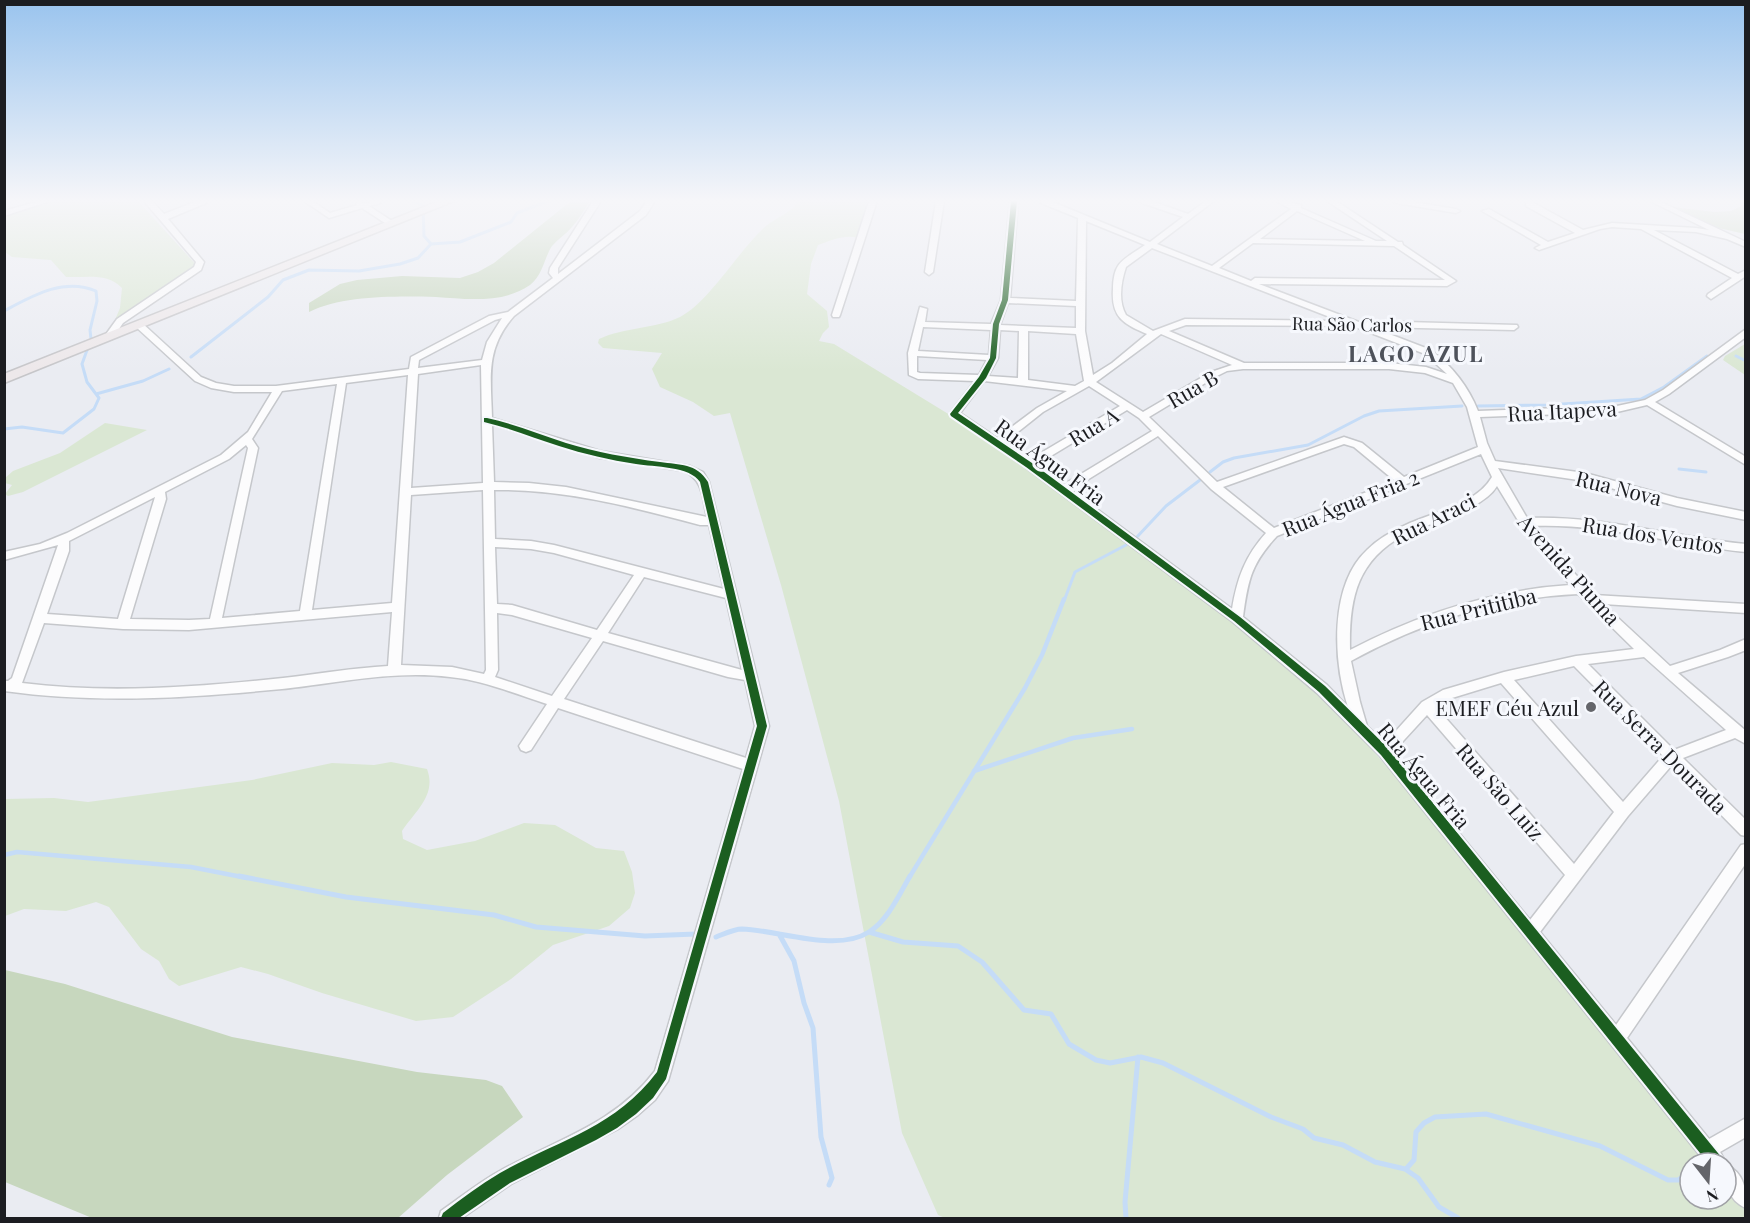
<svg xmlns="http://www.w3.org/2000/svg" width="1750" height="1223" font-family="'Playfair Display',serif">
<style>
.green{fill:#dae7d3}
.forest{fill:#c7d7be}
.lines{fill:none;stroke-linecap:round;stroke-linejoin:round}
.stream-far2{stroke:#c5dcf7;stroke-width:3}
.stream-far1{stroke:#c5dcf7;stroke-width:4.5}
.stream{stroke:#c5dcf7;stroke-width:5}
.street-casing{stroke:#c5c7cb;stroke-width:3}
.primary-casing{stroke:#c6c6c9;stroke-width:3}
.street{fill:#fcfcfd;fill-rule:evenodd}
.primary{fill:#ede8ea;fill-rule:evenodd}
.cycleway-casing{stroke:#f6f8fd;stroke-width:4}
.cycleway{fill:#1b5e20;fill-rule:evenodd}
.poi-dot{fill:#64656a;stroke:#f6f8fd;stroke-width:2}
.labels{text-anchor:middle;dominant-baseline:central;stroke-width:6;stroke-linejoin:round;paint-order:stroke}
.far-street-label{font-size:18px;fill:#1c1d21;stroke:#f6f8fd}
.street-label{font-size:21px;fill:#1c1d21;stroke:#f6f8fd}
.poi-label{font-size:21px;fill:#1c1d21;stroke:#f6f8fd;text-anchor:end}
.far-district-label{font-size:22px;font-weight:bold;letter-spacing:1.5px;fill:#4e525b;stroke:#f6f8fd}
</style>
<rect width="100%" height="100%" fill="#eaecf2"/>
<path class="green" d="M30,201H138L199,268L115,320L120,308L122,288C107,272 86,278 66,277L51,260L12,257L5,252L4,211L24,206Z
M799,201H875L865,240C848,233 835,239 818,245L811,264L807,294L827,311L829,327L823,333L819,341L834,344L950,415L1075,500L1173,573L1329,701L1403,785L1586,1006L1713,1163H1690V1199H1726V1179L1745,1203V1218H945L938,1215L902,1133L839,801L781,585L730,413L714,416L693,402L660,387L652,369L662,353L603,348L598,343L599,339C625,327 655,329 680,317C709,302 739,250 766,226C777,217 791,213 799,201Z
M1745,344V375L1723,360L1725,356Z
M105,423L147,430L23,492L8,496L5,494L12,485L5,483V478L13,471L60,453Z
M391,762L427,769C437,795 415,811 402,831L403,839L427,850L475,841L524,823L555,825L596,848L624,851L632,872L635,893L630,908L609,926L553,945L511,979L453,1017L416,1021L322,993L268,974L241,967L179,986L169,979L159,961L141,949L109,907L96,902L66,911L24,909L5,916V799L54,798L88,802L252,780L332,763L374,765Z"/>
<path class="forest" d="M571,201H590C585,209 579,219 572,227C566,234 558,239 552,246C544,258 543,275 530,285C503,304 466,299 436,297C399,296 343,295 309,312V303L340,284L357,280L402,276L460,278L478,272L494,263Z
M1740,201H1745V234L1710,226L1664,206L1715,212L1731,211L1741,206Z
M5,970L65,984L232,1037L417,1072L486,1080L502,1086L523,1117L447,1175L398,1218H92L5,1182Z"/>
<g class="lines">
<path class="stream-far2" d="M413,201L423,206L424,236L431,244
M4,311C32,296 64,277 96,291L97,301L90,330L91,339L82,364L87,382L99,398L94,409L63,433L22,427L4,429
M1736,356L1746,361
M191,357L268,297L283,280L309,270L359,271L400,264L418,258L431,244L460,242L511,222L517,213L548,201
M96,394L143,381L169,369
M1478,406L1547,405L1641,399L1664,387L1707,356
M1679,469L1706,472
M1210,472L1223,462L1234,458L1308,445L1364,416L1379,411L1462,406
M1136,538L1166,506L1200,480
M1064,601L1075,572L1126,545"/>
<path class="stream-far1" d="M974,771L1073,738L1132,729
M4,855L17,852L191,867L247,878
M909,878L1025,688L1042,655L1064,599"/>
<path class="stream" d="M239,876L346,897L494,915L536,927L645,936L696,934
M869,932L903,942L958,946L982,962L1024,1010L1051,1014L1069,1044L1096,1060L1110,1063L1141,1057L1163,1063L1271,1117L1303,1129L1314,1138L1343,1145L1375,1162L1405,1169L1418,1178L1439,1207L1458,1218
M779,934L794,961L804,1003L813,1028L821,1137L832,1178L829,1185
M716,937C724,934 734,929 742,929C779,930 836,953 869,932C888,920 899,895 910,876
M1406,1169L1414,1160L1416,1132L1424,1123L1435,1117L1486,1114L1600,1146L1668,1180H1678L1690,1173
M1126,1218L1125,1202L1138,1057"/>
<defs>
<path id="street" d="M39,201H50L4,216V211Z
M144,201H152L164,214L197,201H207L206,203L168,219L204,262L201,270L123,323L112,339H106L104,337L117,319L194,267L196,262Z
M304,201H312L330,213L357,205L356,201L364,203L381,201L380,203L369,206L395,223L388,225L362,208L329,218Z
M593,201H601L558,268V274L640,211L647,201H655L646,215L514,316C485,349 491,377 492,418L600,451L690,466L703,472L709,482L769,726L668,1081L655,1100L638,1115L618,1129L511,1184L462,1218H439L441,1211C460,1198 478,1183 498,1172C555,1140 614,1125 655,1071L743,769L558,708L531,750L526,752L521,750L519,746L547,704C515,694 483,680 450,677C394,670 338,683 282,689C189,698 97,704 4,691V681H8L12,678L58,545L4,560V552L40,544L67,533L221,455L248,432L272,392H234L211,388L195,381L136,327V323H142L201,377L216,383L234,386H276L409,369L411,357L489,316L508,312L553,278L549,273L550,268ZM502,318L487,342L482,360L418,368L419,360L495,320ZM481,365L483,483L411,488L418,374ZM408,375L392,603L312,610L346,383ZM337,384L300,611L222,618L258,448L252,439L282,391ZM492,424L600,458L684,471C704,481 702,497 707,517L566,487L529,483L494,482ZM246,445L248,448L210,619L189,620L130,619L166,499L165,492L229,459ZM483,490L486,670L484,674L452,667L401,665L411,495ZM494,490C565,489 632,507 700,525H709L724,589L554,545L531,541L495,539ZM155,497L118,619L47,614L69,551V541ZM495,547L531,549L554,553L634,575L597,630L512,605L497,604ZM644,577L726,598L742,670L608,633ZM392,612L388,666C353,668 318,674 283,678C197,687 109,694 22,683L44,623L123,629L189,630ZM497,613L512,615L592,638L552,696L495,677L498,670ZM603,641L728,677L745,680L755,726L746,758L564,699Z
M869,201H877L840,315L839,317H833L832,315Z
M936,201H944L933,272L929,275L925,272Z
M1010,201H1018L1010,298L1076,301L1078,218L1041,203L1040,201H1050L1150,242L1183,217L1142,203L1141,201H1151L1188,214L1206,201H1214L1157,244L1212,266L1291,209L1276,201H1285L1301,205V208L1376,241H1387L1327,201H1336L1398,242H1402L1403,245L1456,281L1447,286L1259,284L1364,324L1368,321L1517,325L1518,327L1514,330L1371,327L1431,350C1452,366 1468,386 1478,411L1617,406L1645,400L1663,390L1746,329V337L1669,394L1655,402L1746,457V465L1647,405L1617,412L1480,417L1487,443L1495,461L1585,473L1677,498L1746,512V520L1677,506L1585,481L1498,468L1527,518C1601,515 1672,537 1746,544V552C1674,545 1604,523 1532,526L1594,595L1746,604V613L1603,604L1670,666L1720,650L1746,639V650L1728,657L1678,673L1746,731V744L1735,738L1683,758L1746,820V836L1741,835L1672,765L1628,816L1540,932L1616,1025L1741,845L1746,844V863L1627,1038L1709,1139L1746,1118V1137L1720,1152L1726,1163H1706L1380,756L1317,693L1233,622L1025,467L951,416V412L975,381L918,379L909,375L908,353L920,307L927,309L925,322L991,324L1001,300ZM1297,211L1365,241L1260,239ZM1086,221L1145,245C1137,251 1123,258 1118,266C1114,272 1113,282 1113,289C1111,318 1124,324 1147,334L1112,363L1093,375L1085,331ZM1253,243L1394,246L1445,280L1255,278L1251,281L1219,268ZM1152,248L1340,321L1185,319L1153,331L1126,315C1118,301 1121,282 1126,267ZM1008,303L1076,306V328L1000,325ZM1186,325L1353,326L1425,354L1447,374L1426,367L1389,363H1244L1169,331ZM923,327L991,330L989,355L918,351ZM1000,330L1019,331L1018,378L988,376L998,358ZM1028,331L1076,334L1084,381L1075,386L1028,380ZM1161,334L1232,365L1211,372L1143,412L1096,382ZM917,356L987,360L979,375L920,373L917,372ZM1243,369H1389L1425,373L1453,383L1467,407L1478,447L1404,477L1362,443L1344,437L1217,482L1149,417L1217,376L1227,371ZM984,381L1067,391L1037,408L997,438L960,413ZM1089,386L1120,406L1029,460L1004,443L1043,412ZM1127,410L1139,418L1152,431L1063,485L1036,465ZM1158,436L1211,489L1266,533C1245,556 1237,579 1232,609L1071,490ZM1344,444L1354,447L1395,481L1274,528L1223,487ZM1481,454L1492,477C1476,504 1438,511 1410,523C1394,530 1379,538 1367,550C1329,585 1333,662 1348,707L1327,685L1243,617C1248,580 1251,564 1277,536ZM1497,486L1522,527L1570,585C1493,590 1419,614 1350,650C1349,600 1356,561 1404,535C1429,523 1483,510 1497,486ZM1578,594L1634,649L1576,656L1504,672L1443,690L1422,702L1385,743L1367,726L1360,702L1351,661C1423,622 1496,598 1578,594ZM1644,657L1726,730L1674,750L1588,664ZM1574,666L1663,756L1623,802L1514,680ZM1501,683L1614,812L1574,864L1436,707L1452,698ZM1427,715L1565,875L1530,920L1393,752Z
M1392,201H1407L1456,209L1460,211L1456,213L1396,203Z
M1650,201H1659L1746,242V247L1727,239L1696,232L1654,230L1738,274L1746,270V276L1711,299L1707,296L1708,294L1732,278L1641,229L1612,227L1600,229L1539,250L1535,248L1541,245L1482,211L1489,209L1548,242L1575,233L1526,206V202H1532L1583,230L1612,223L1696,228L1709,230Z
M1726,1165C1745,1173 1746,1190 1746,1208C1727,1200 1726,1183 1726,1165Z"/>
<path id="primary" d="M439,201H454L4,383V374Z"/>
</defs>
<use href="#street" class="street-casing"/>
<use href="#primary" class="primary-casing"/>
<use href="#street" class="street"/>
<use href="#primary" class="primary"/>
<defs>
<path id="cycleway" d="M1011,201H1017L1008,300L999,324L996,358L986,378L958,413L1032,463L1240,617L1325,686L1389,749L1722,1158L1724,1163H1708L1381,755L1319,692L1234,621L1026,467L951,416L950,414L979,377L990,358L993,324L1002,300Z
M484,418H487C514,424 539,434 566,443C596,452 628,458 660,462C680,465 696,463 708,482L767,726L666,1079L653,1098L636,1114L617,1128L596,1140L510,1183L459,1218H441L443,1213C461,1199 480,1185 500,1173C558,1140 614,1129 657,1072L757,726L700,482C690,466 654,467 636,464C610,460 584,454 559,446C534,438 510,428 484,422Z"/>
</defs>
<use href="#cycleway" class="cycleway-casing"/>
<use href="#cycleway" class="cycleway"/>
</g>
<linearGradient id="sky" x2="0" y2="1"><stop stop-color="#9ac4ee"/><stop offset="0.54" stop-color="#f6f6f9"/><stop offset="1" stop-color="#f6f6f9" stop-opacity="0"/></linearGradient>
<rect width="1750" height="372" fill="url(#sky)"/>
<circle class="poi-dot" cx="1591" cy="707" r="6"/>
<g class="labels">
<g class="far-street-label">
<text transform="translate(1352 324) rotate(1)">Rua São Carlos</text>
</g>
<g class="street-label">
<text transform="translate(1192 388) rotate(-30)">Rua B</text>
<text transform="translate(1562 410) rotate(-3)">Rua Itapeva</text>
<text transform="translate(1093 426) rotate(-31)">Rua A</text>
<text transform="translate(1051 461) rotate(36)">Rua Água Fria</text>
<text transform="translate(1619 487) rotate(14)">Rua Nova</text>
<text transform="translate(1350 502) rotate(-22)">Rua Água Fria 2</text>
<text transform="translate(1433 518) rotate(-26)">Rua Araci</text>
<text transform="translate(1653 534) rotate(9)">Rua dos Ventos</text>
<text transform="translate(1570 569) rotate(48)">Avenida Piuma</text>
<text transform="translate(1478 608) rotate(-14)">Rua Prititiba</text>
<text transform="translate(1661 746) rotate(45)">Rua Serra Dourada</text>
<text transform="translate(1425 775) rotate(50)">Rua Água Fria</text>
<text transform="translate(1501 791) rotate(49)">Rua São Luiz</text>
</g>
<g class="poi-label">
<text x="1579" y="707">EMEF Céu Azul</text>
</g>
<g class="far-district-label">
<text x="1416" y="353">LAGO AZUL</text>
</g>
</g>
<rect width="1750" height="1223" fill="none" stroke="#1c1d21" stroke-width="12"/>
<g transform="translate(1708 1181) rotate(163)"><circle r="28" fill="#f6f8fd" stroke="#9fa0a5" stroke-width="1.5"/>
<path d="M0-4.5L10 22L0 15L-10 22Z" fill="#64656a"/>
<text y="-9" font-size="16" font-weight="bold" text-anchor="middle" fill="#1c1d21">N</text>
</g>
</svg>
